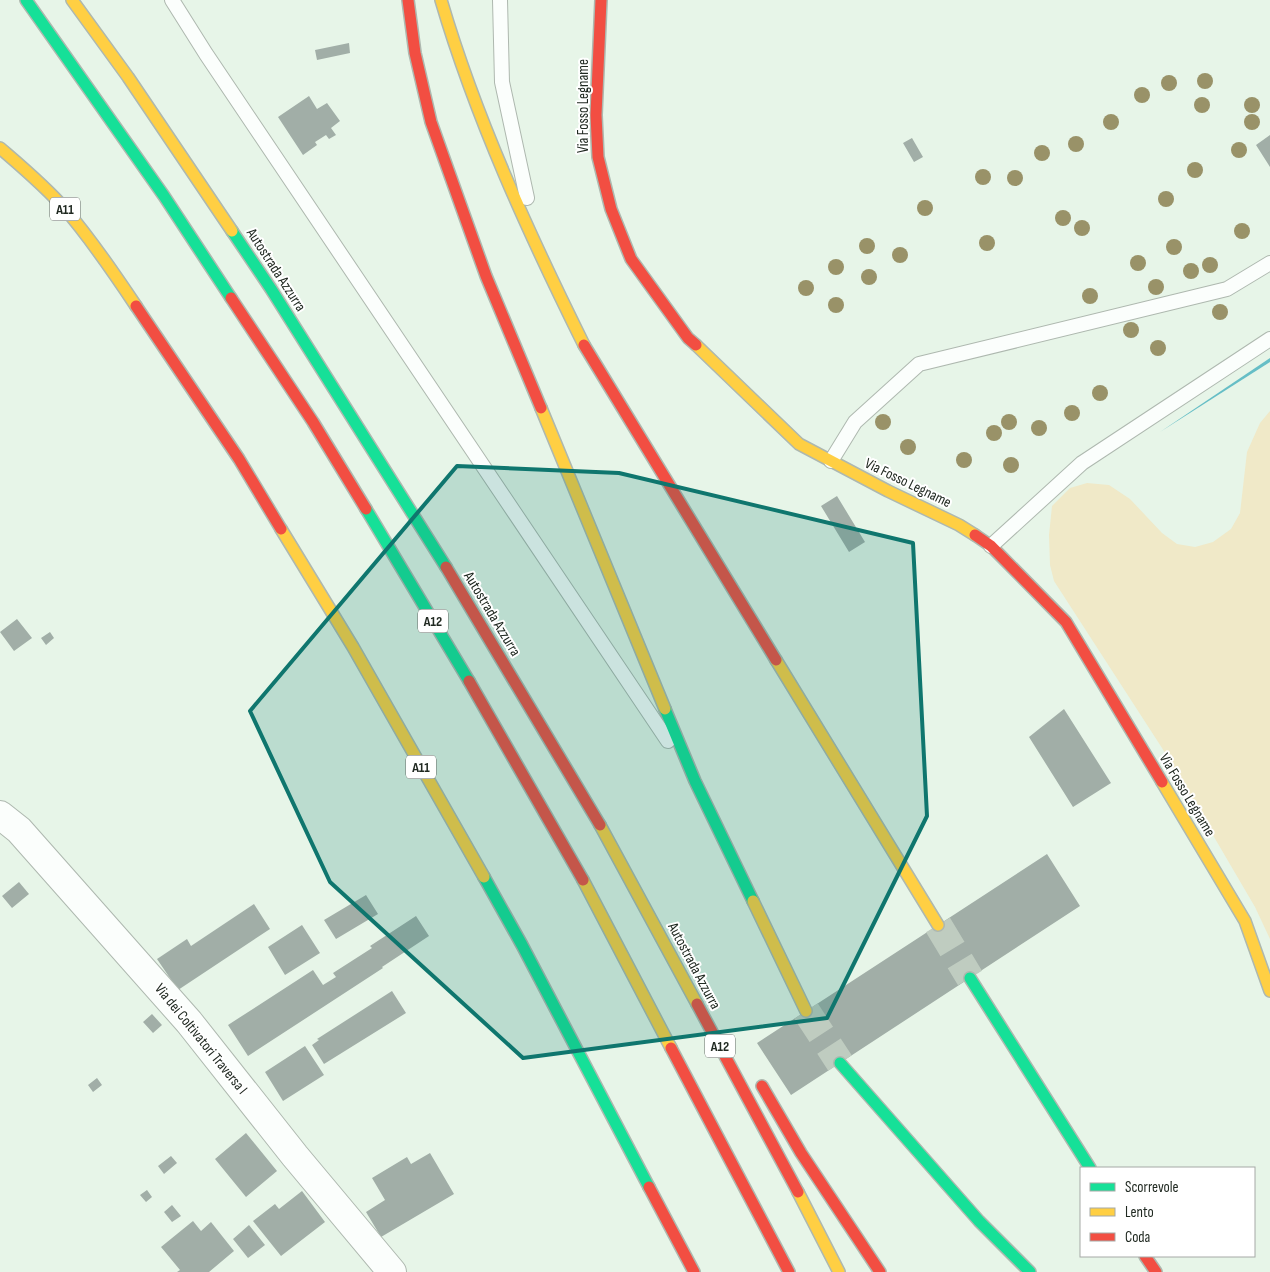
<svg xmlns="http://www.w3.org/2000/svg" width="1270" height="1272" font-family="'Sofia Sans Condensed',sans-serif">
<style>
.green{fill:#f0e9c8}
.water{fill:#66bec6}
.building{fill:#a1aea7}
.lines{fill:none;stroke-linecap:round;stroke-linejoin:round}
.highway-tunnel{stroke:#bfccc0;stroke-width:28;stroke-dasharray:28 14;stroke-linecap:butt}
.lane-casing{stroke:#aeb8af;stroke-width:16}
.street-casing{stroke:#aeb8af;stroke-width:30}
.fast-casing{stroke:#aeb8af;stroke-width:14}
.slow-casing{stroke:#aeb8af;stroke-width:14}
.jam-casing{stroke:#aeb8af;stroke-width:14}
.lane{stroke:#fbfefc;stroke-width:14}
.street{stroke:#fbfefc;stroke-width:28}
.fast{stroke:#16e098;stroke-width:11}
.slow{stroke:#ffcf43;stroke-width:11}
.jam{stroke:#f24e42;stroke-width:11}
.tree{fill:#999268}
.marked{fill:#0f766e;fill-opacity:0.2;stroke:#0f766e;stroke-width:4;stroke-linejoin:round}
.labels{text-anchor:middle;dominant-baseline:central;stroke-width:4;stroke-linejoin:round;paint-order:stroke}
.shield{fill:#fff;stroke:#636964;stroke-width:1}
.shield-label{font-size:14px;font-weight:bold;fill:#202921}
.street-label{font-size:15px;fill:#202921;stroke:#fff}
</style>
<rect width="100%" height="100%" fill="#e7f5e8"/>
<path class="green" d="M1270,411V939L1255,907L1162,748L1054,581L1050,565L1049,535L1052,506L1070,488L1087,483L1109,485L1130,499L1162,533L1177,544L1195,547L1213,542L1231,529L1240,513L1247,452L1260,423Z"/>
<path class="water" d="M1270,358V362L1160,432Z"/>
<path class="building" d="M349,43L350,53L317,60L315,50Z
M309,96L317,109L327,103L340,121L331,128L336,135L329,139L326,135L315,142L317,145L303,155L278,117Z
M1270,135V167L1256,145Z
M912,138L923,157L914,162L903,143Z
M837,496L865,542L849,552L821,506Z
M17,619L32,638L14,651L0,632Z
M50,632L54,638L46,645L41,638Z
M1064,709L1111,783L1073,807L1029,737Z
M1047,854L1080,906L791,1095L757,1043Z
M19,882L29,894L12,908L2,896Z
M366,895L378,914L336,939L324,920Z
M254,904L270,929L178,990L157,959L187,939L191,946Z
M416,916L429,936L382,967L383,968L248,1056L228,1025L313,970L323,985L336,977L333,973L372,948L370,946Z
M302,925L320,953L285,975L268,947Z
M392,991L406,1013L324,1064L312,1045L319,1040L317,1039Z
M152,1014L162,1025L153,1033L143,1022Z
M305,1046L324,1075L283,1101L265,1072Z
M97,1078L102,1085L93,1092L88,1085Z
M246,1133L277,1171L246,1197L215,1159Z
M430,1153L454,1194L381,1237L366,1212L385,1200L372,1178L407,1157L411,1164Z
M171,1156L177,1163L164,1174L158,1166Z
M147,1190L152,1197L146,1202L140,1195Z
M302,1191L325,1222L281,1256L253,1221L275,1204L279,1209Z
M172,1205L181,1216L172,1222L164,1212Z
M193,1221L201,1231L211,1222L234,1251L209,1272H177L180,1270L161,1247Z
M249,1225L265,1245L248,1258L233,1239Z"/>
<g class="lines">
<path class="highway-tunnel" d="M938,925L970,978
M806,1011L840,1063"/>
<defs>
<path id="lane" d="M172,0L206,54L668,741
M500,0L502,82L527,198
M831,461L855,422L919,364L1227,289L1270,263
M991,546L1082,463L1270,339"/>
<path id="street" d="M0,815L19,830L189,1022L295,1156L392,1272"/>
<path id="fast" d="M26,0L164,196L231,298
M232,231L271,289L446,567
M366,509L469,681
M665,709L695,781L753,901
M484,877L522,945L649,1187
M970,978L1090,1168
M840,1063L979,1221L1030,1272"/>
<path id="slow" d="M72,0L128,77L232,231
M441,0C476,119 529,234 584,345
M0,148C22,167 46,187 65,209C91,239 114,273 136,306
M696,345L799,444L888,491L959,525L975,535
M541,408L665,709
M281,529L353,647L484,877
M776,660L938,925
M1162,782L1245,921L1270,991
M600,825L697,1004
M583,880L671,1048
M753,901L806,1011
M798,1192L839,1272"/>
<path id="jam" d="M408,0L415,53L431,122L486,276L541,408
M601,0L596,115L598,157L611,209L631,259L688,338L696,345
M231,298L313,422L366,509
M136,306L239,459L281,529
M584,345L776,660
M975,535L991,546L1066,622L1162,782
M446,567L600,825
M469,681L583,880
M697,1004L798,1192
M671,1048L789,1272
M762,1086L801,1153L880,1272
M649,1187L694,1272
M1145,1256L1156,1272"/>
</defs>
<use href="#lane" class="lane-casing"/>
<use href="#street" class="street-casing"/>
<use href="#fast" class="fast-casing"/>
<use href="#slow" class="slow-casing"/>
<use href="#jam" class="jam-casing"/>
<use href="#lane" class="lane"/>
<use href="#street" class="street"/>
<use href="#fast" class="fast"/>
<use href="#slow" class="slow"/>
<use href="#jam" class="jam"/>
</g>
<g class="tree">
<circle cx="1205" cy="81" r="8"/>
<circle cx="1169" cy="83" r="8"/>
<circle cx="1142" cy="95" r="8"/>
<circle cx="1202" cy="105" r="8"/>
<circle cx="1252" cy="105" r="8"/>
<circle cx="1111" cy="122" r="8"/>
<circle cx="1252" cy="122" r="8"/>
<circle cx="1076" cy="144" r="8"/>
<circle cx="1239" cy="150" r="8"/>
<circle cx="1042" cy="153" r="8"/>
<circle cx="1195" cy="170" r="8"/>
<circle cx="983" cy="177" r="8"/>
<circle cx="1015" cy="178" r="8"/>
<circle cx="1166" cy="199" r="8"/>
<circle cx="925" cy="208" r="8"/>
<circle cx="1063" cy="218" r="8"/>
<circle cx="1082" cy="228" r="8"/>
<circle cx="1242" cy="231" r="8"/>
<circle cx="987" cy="243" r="8"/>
<circle cx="867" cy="246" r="8"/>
<circle cx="1174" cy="247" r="8"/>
<circle cx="900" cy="255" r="8"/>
<circle cx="1138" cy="263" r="8"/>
<circle cx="1210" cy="265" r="8"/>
<circle cx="836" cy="267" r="8"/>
<circle cx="1191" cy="271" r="8"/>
<circle cx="869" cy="277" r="8"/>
<circle cx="1156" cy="287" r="8"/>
<circle cx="806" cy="288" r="8"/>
<circle cx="1090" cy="296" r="8"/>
<circle cx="836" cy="305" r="8"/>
<circle cx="1220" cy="312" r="8"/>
<circle cx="1131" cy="330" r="8"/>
<circle cx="1158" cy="348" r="8"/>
<circle cx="1100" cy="393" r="8"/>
<circle cx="1072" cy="413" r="8"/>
<circle cx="883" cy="422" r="8"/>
<circle cx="1009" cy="422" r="8"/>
<circle cx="1039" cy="428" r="8"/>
<circle cx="994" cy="433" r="8"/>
<circle cx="908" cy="447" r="8"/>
<circle cx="964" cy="460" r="8"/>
<circle cx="1011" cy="465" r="8"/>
</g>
<path class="marked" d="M457,466L619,473L913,543L927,816L827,1018L523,1058L330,882L250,711Z"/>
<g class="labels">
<g class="shield">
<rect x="50" y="197.5" width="30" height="23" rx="4"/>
<rect x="418" y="609.5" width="30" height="23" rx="4"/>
<rect x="406" y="755.5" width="30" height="23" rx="4"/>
<rect x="705" y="1034.5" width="30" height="23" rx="4"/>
</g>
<g class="shield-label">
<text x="65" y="209">A11</text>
<text x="433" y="621">A12</text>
<text x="421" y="767">A11</text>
<text x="720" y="1046">A12</text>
</g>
<g class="street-label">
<text transform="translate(583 106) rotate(-90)">Via Fosso Legname</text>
<text transform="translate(276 270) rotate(57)">Autostrada Azzurra</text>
<text transform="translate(908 483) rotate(26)">Via Fosso Legname</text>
<text transform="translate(492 614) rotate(59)">Autostrada Azzurra</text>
<text transform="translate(1187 795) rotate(59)">Via Fosso Legname</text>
<text transform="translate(694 966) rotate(62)">Autostrada Azzurra</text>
<text transform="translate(201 1039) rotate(51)">Via dei Coltivatori Traversa I</text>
</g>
</g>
<rect x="1080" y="1167" width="175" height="90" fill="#ffffff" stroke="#a6a9a6"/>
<rect x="1090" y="1183" width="25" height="8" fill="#16e098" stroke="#a6a9a6"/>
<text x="1125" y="1192" font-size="15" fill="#202921">Scorrevole</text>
<rect x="1090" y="1208" width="25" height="8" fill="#ffcf43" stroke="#a6a9a6"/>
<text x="1125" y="1217" font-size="15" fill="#202921">Lento</text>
<rect x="1090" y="1233" width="25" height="8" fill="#f24e42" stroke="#a6a9a6"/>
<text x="1125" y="1242" font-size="15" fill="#202921">Coda</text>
</svg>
